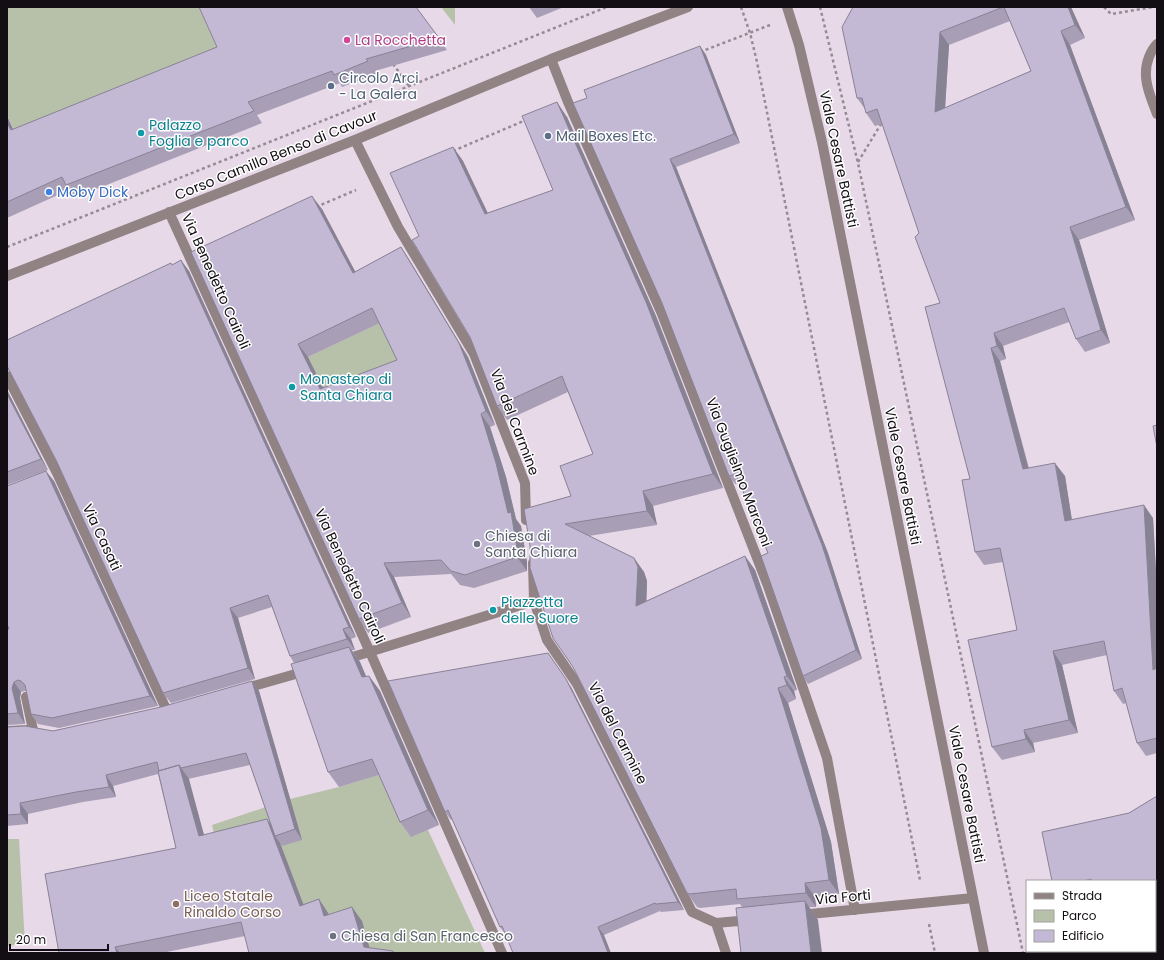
<svg xmlns="http://www.w3.org/2000/svg" width="1164" height="960" font-family="Poppins,sans-serif">
<style>
.green{fill:#b7c1aa}
.lines{fill:none;stroke-linecap:round;stroke-linejoin:round}
.path{stroke:#958a95;stroke-width:2.5;stroke-dasharray:3 3;stroke-linecap:butt}
.minor{stroke:#918283;stroke-width:10}
.wall{fill:#a89fb7;fill-rule:evenodd}
.shaded-wall{fill:#888295}
.building{fill:#c3b9d5;stroke:#888295;fill-rule:evenodd}
.hotel-dot{fill:#d1479c;stroke:#fff;stroke-width:1.5}
.service-dot{fill:#5c6f8a;stroke:#fff;stroke-width:1.5}
.culture-dot{fill:#0f9aa8;stroke:#fff;stroke-width:1.5}
.shop-dot{fill:#3f7fe0;stroke:#fff;stroke-width:1.5}
.worship-dot{fill:#6b7280;stroke:#fff;stroke-width:1.5}
.education-dot{fill:#8d6e63;stroke:#fff;stroke-width:1.5}
.labels{text-anchor:middle;dominant-baseline:central;stroke-width:3;stroke-linejoin:round;paint-order:stroke}
.hotel-label{font-size:14px;fill:#b23c85;stroke:#fff;text-anchor:start}
.service-label{font-size:14px;fill:#4e5e75;stroke:#fff;text-anchor:start}
.culture-label{font-size:14px;fill:#0d838f;stroke:#fff;text-anchor:start}
.street-label{font-size:14px;fill:#130e13;stroke:#fff}
.shop-label{font-size:14px;fill:#366cbe;stroke:#fff;text-anchor:start}
.worship-label{font-size:14px;fill:#5b616d;stroke:#fff;text-anchor:start}
.education-label{font-size:14px;fill:#785e54;stroke:#fff;text-anchor:start}
</style>
<rect width="100%" height="100%" fill="#e8d9e8"/>
<path class="green" d="M7,7H199L225,59L19,142L7,115Z
M441,7H455V25Z
M382,322L429,420L355,455L308,357Z
M405,767L428,830L485,953H371L309,919L217,847L212,825L290,799L339,787Z
M7,839H19L25,944L7,946Z"/>
<g class="lines">
<path class="path" d="M741,7L750,33L757,62L920,880
M820,7L858,163L1023,953
M1104,7L1111,14L1153,7
M700,52L770,25
M393,64L409,86
M453,151L526,120
M858,162L881,124
M316,207L356,190
M7,247L607,7
M929,924L935,953"/>
<path class="minor" d="M787,7L799,45L822,142L984,953
M1157,44C1153,48 1151,52 1149,57C1141,77 1150,95 1157,114
M551,59L568,102L662,314L768,586L827,758L855,910
M355,140L398,227L474,354L525,483L526,520
M169,212L370,652L502,953
M7,276L355,140L551,59L688,7
M7,376L57,473L167,711
M533,563L534,601L547,640L577,684L692,912L716,923L726,953
M343,660L534,601
M243,689L306,671
M7,731L33,730L26,697
M800,915L973,898
M716,923L750,920"/>
</g>
<path class="wall" d="M529,7H564L537,18Z
M853,7H1071L1085,38L1070,45L1135,220L1079,240L1110,343L1085,352L1076,339L1069,322L1003,346L1006,359L1000,361L1029,468L1065,476L1072,520L1153,518L1157,589V753L1146,756L1137,743L1126,703L1123,704L1114,691L1107,655L1062,665L1078,733L1033,743L1035,752L1002,760L992,747L1017,630L1003,562L984,565L975,552L970,479L940,303L919,233L882,124L875,126L866,113L865,109L857,98ZM1010,21L1031,71L945,108L949,45Z
M439,38L447,50L375,71L376,74L342,87L340,83L257,115L262,123L74,198L69,190L7,218V116L13,129Z
M700,46L706,55L740,143L676,167L828,553L862,659L808,684L803,676L768,553L740,483L735,484L729,476L587,98Z
M567,117L656,316L723,488L653,506L657,525L589,536L634,558L644,572L647,581L646,601L745,556L755,570L797,690L794,691L796,699L788,703L831,842L839,894L815,897L816,907H809L818,920L742,907L740,904L700,908L697,907L687,893L530,568L571,496L593,454L568,392L507,420L497,406L470,337L419,236L453,147L463,161L487,213L553,190Z
M322,209L355,272L401,247L410,261L468,357L495,425L490,427L506,477L516,519L521,526L527,562V571L474,588L460,585L451,574L394,577L411,617L368,633L359,619L191,252ZM380,323L397,360L323,388L308,357Z
M172,265L189,271L356,637L351,639L355,650H352L360,662L366,677L369,676L380,691L439,825L411,837L400,822L379,775L339,787L328,772L294,663L290,656L272,607L238,618L255,679L171,703L163,693L56,460L9,370H7V347Z
M7,390L48,470L7,485Z
M54,481L158,706L59,728L38,724L31,714L26,691H25L21,692L20,698L25,724L7,725V629H9Z
M252,681L259,691L302,840L282,846L280,843L303,904L319,899L328,913L329,914L362,921L369,948L245,936L162,953H59L176,848L158,774L113,786L116,797L83,802L28,814V824L7,826V727L53,731L161,707ZM250,765L271,825L204,835L188,779Z
M571,687L684,910L661,912L660,911L604,935L504,932L500,927L452,819L451,820L445,812Z
M1157,796V943H1155V881H1052L1129,813Z"/>
<path class="shaded-wall" d="M1068,7H1071L1085,38L1075,25Z
M1061,31L1070,45L1135,220L1126,207Z
M940,32L949,45L944,125L935,112Z
M700,46L706,55L740,143L734,134Z
M557,102L567,117L656,316L723,488L713,474Z
M7,116L19,143L11,130L7,123Z
M453,147L463,161L495,228L485,214Z
M670,159L676,167L828,553L862,659L856,650Z
M312,196L322,209L363,286L353,273Z
M1070,227L1079,240L1110,343L1101,330Z
M401,247L410,261L468,357L495,425L486,411Z
M181,260L189,271L356,637L349,627Z
M994,333L1003,346L1006,359L997,346Z
M298,344L308,357L330,402L320,389Z
M991,348L1000,361L1032,482L1023,469Z
M7,390L48,470L41,459L7,394Z
M481,414L490,427L506,477L516,519L521,526L527,562V571L517,557L508,513Z
M1055,463L1065,476L1074,534L1065,521Z
M46,471L54,481L158,706L150,696Z
M643,491L653,506L657,525L647,511Z
M1144,505L1153,518L1157,589V676L1153,670Z
M745,556L755,570L797,690L787,676Z
M634,558L644,572L647,581L646,620L636,606Z
M384,563L394,577L411,617L402,603Z
M230,608L238,618L255,679L248,668Z
M343,629L351,639L355,650L347,639Z
M349,647L360,662L373,692L362,677Z
M1053,651L1062,665L1078,733L1069,720Z
M548,653L571,687L684,910L678,902Z
M369,676L380,691L439,825L428,810Z
M784,677L794,691L796,699L787,685Z
M252,681L259,691L302,840L295,829Z
M14,682L21,692L20,698L25,724L18,713L12,688Z
M778,688L788,703L831,842L839,894L829,880Z
M1024,730L1033,743L1035,752L1026,739Z
M179,765L189,779L208,850L199,836Z
M106,775L113,786L116,797L109,787Z
M20,803L28,814V824L21,814Z
M267,819L276,832L275,836L280,843L309,919L300,906Z
M805,883L815,897L816,907L806,893Z
M319,899L328,913L333,929L324,916Z
M805,901L818,920L822,953H811Z
M352,907L362,921L371,953L364,947Z
M598,927L604,935L611,953H608Z
M115,947L120,953H117Z"/>
<path class="building" d="M199,7H416L439,38L366,59L368,61L334,75L332,71L248,102L254,111L66,185L62,177L7,202V123L11,130L217,47Z
M853,7H1003L940,32L935,112L1031,71L1004,7H1068L1075,25L1061,31L1126,207L1070,227L1101,330L1076,339L1064,308L994,333L997,346L991,348L1023,469L1055,463L1065,521L1144,505L1153,670L1157,668V738L1137,743L1122,688L1114,691L1104,641L1053,651L1069,720L1024,730L1026,739L992,747L968,640L1017,630L1000,548L975,552L962,480L970,479L925,307L940,303L915,237L919,233L877,109L866,113L862,98H857L842,27Z
M700,46L734,134L670,159L822,545L856,650L803,676L761,556L768,553L752,513L736,474L729,476L662,303L573,103L587,98L584,90Z
M557,102L646,302L713,474L643,491L647,511L565,524L634,558L638,567L636,606L745,556L787,676L784,677L787,685L778,688L821,828L829,880L805,883L806,893L737,899L736,889L690,894L687,893L573,667L553,638L530,568V546L524,509L571,496L560,466L593,454L562,376L497,406L470,337L412,240L419,236L390,173L453,147L485,214L553,190L522,116Z
M312,196L353,273L401,247L459,343L486,411L481,414L496,463L508,513L511,512L517,548V557L465,575L451,571L441,560L384,563L402,603L359,619L191,252ZM372,308L397,360L320,389L298,344Z
M181,260L349,627L343,629L347,639L290,656L268,595L230,608L248,668L163,693L56,460L7,366V340L171,263L172,265Z
M7,394L41,459L7,472Z
M1157,425V447L1153,426Z
M46,471L150,696L52,718L31,714L25,685L21,681L18,680L14,682L12,688L18,713L7,714V629H9L7,624V486Z
M349,647L362,677L369,676L428,810L400,822L372,759L328,772L291,664Z
M548,653L566,679L678,902L656,904L655,903L598,927L608,953H513L502,926L500,927L448,810L445,812L388,681Z
M252,681L295,829L275,836L246,753L181,768L179,765L159,771L157,762L106,775L109,787L76,792L20,803L21,814L7,815V727L25,726L53,731L161,707Z
M179,765L199,836L267,819L300,906L319,899L324,916L352,907L364,947L393,951V953H249L241,922L115,947L117,953H59L45,874L176,848L158,771Z
M1157,796V930H1155V881H1092L1091,879L1083,881H1052L1042,832L1129,813Z
M805,901L811,953H741L736,908Z"/>
<circle class="hotel-dot" cx="347" cy="40" r="4"/>
<g class="service-dot">
<circle cx="331" cy="86" r="4"/>
<circle cx="548" cy="136" r="4"/>
</g>
<g class="culture-dot">
<circle cx="141" cy="133" r="4"/>
<circle cx="292" cy="387" r="4"/>
<circle cx="493" cy="610" r="4"/>
</g>
<circle class="shop-dot" cx="49" cy="192" r="4"/>
<g class="worship-dot">
<circle cx="477" cy="544" r="4"/>
<circle cx="333" cy="936" r="4"/>
</g>
<circle class="education-dot" cx="176" cy="904" r="4"/>
<g class="labels">
<g class="hotel-label">
<text x="355" y="40">La Rocchetta</text>
</g>
<g class="service-label">
<text x="339" y="78">Circolo Arci<tspan x="339" dy="16">- La Galera</tspan></text>
<text x="556" y="136">Mail Boxes Etc.</text>
</g>
<g class="culture-label">
<text x="149" y="125">Palazzo<tspan x="149" dy="16">Foglia e parco</tspan></text>
<text x="300" y="379">Monastero di<tspan x="300" dy="16">Santa Chiara</tspan></text>
<text x="501" y="602">Piazzetta<tspan x="501" dy="16">delle Suore</tspan></text>
</g>
<g class="street-label">
<text transform="translate(276 155) rotate(-22)">Corso Camillo Benso di Cavour</text>
<text transform="translate(839 159) rotate(78)">Viale Cesare Battisti</text>
<text transform="translate(216 281) rotate(66)">Via Benedetto Cairoli</text>
<text transform="translate(515 422) rotate(69)">Via del Carmine</text>
<text transform="translate(739 472) rotate(69)">Via Guglielmo Marconi</text>
<text transform="translate(903 476) rotate(79)">Viale Cesare Battisti</text>
<text transform="translate(102 537) rotate(65)">Via Casati</text>
<text transform="translate(350 576) rotate(65)">Via Benedetto Cairoli</text>
<text transform="translate(618 733) rotate(63)">Via del Carmine</text>
<text transform="translate(967 794) rotate(79)">Viale Cesare Battisti</text>
<text transform="translate(843 897) rotate(-5)">Via Forti</text>
</g>
<g class="shop-label">
<text x="57" y="192">Moby Dick</text>
</g>
<g class="worship-label">
<text x="485" y="536">Chiesa di<tspan x="485" dy="16">Santa Chiara</tspan></text>
<text x="341" y="936">Chiesa di San Francesco</text>
</g>
<g class="education-label">
<text x="184" y="896">Liceo Statale<tspan x="184" dy="16">Rinaldo Corso</tspan></text>
</g>
</g>
<rect width="1164" height="960" fill="none" stroke="#130e13" stroke-width="16"/>
<rect x="1026" y="880" width="130" height="72" fill="#ffffff" stroke="#a19fa1"/>
<rect x="1034" y="893" width="20" height="6" fill="#918283" stroke="#a19fa1"/>
<text x="1062" y="900" font-size="12" fill="#130e13">Strada</text>
<rect x="1034" y="910" width="20" height="12" fill="#b7c1aa" stroke="#a19fa1"/>
<text x="1062" y="920" font-size="12" fill="#130e13">Parco</text>
<rect x="1034" y="930" width="20" height="12" fill="#c3b9d5" stroke="#a19fa1"/>
<text x="1062" y="940" font-size="12" fill="#130e13">Edificio</text>
<path d="M10 944v6h98v-6" fill="none" stroke="#130e13" stroke-width="2"/>
<text x="16" y="944" font-size="12" fill="#130e13" stroke="#ffffff" stroke-width="3" paint-order="stroke">20 m</text>
</svg>
